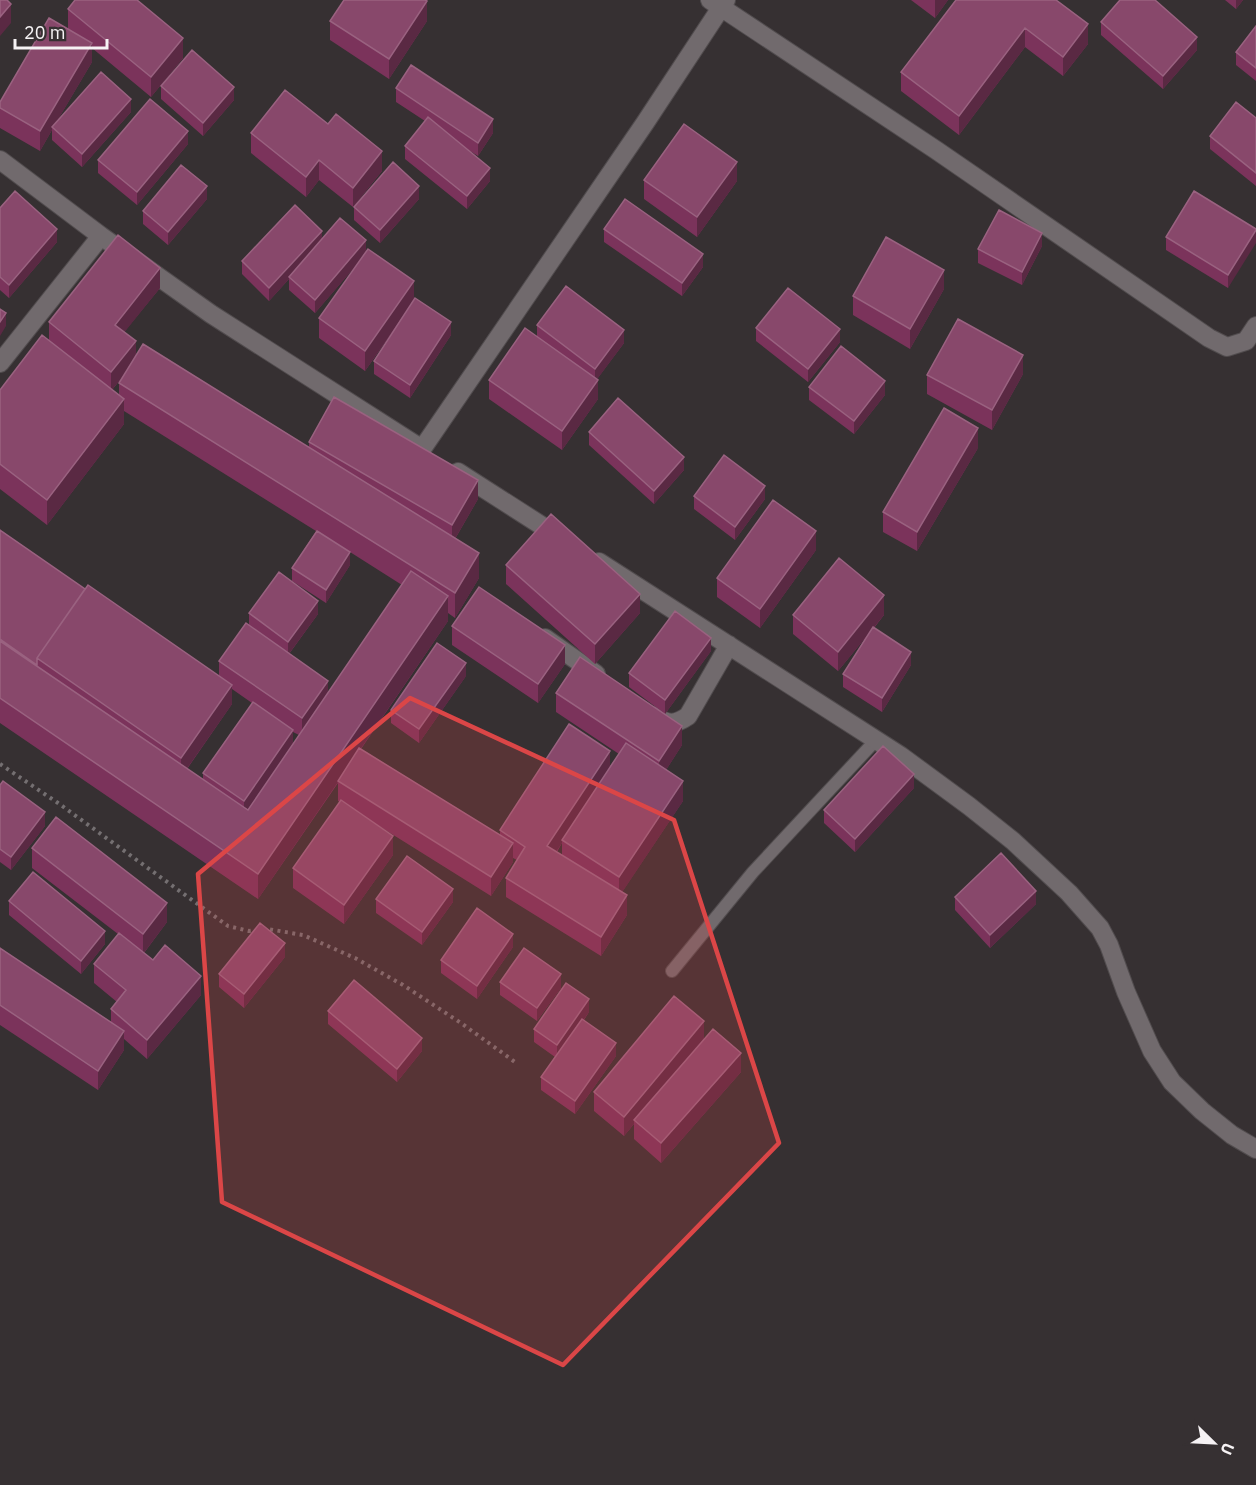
<svg xmlns="http://www.w3.org/2000/svg" width="1256" height="1485" font-family="'IBM Plex Sans',sans-serif">
<style>
.lines{fill:none;stroke-linecap:round;stroke-linejoin:round}
.lane-casing{stroke:#514c4e;stroke-width:14}
.street-casing{stroke:#514c4e;stroke-width:20}
.path{stroke:#746f71;stroke-width:4;stroke-dasharray:3 4.5;stroke-linecap:butt}
.lane{stroke:#716a6d;stroke-width:12}
.street{stroke:#716a6d;stroke-width:18}
.wall{fill:#7b335b;fill-rule:evenodd}
.shaded-wall{fill:#5a2943}
.building{fill:#88486b;stroke:#9a6280;stroke-width:1.5}
.marked{fill:#db4647;fill-opacity:0.2;stroke:#db4647;stroke-width:4.5;stroke-linejoin:round}
</style>
<rect width="100%" height="100%" fill="#363032"/>
<g class="lines">
<defs>
<path id="lane" d="M672,971L753,872L876,740"/>
<path id="street" d="M710,0L936,150L1209,338L1227,347L1246,341L1256,326
M0,160L101,236L211,314L419,447
M0,363L101,236
M422,449L645,123L726,0
M458,472L561,538
M599,562L901,756L969,806L1013,841L1069,893L1100,928L1109,945L1126,992L1152,1051L1172,1082L1202,1111L1232,1135L1256,1149
M545,638L596,674
M655,716C668,725 675,725 688,716L729,645"/>
</defs>
<use href="#lane" class="lane-casing"/>
<use href="#street" class="street-casing"/>
<path class="path" d="M0,764L58,803L228,926L249,931L268,929L303,935L355,958L403,985L461,1023L515,1062"/>
<use href="#lane" class="lane"/>
<use href="#street" class="street"/>
</g>
<path class="wall" d="M911,0H948L935,18Z
M956,0L1088,44L1063,76L1025,47L959,135L901,91V72Z
M1225,0H1243L1236,9Z
M68,9L183,58L151,97L92,48V62L57,121L131,112L82,167L52,140V130L40,151L0,128V102L68,28Z
M330,21H427L389,79L330,40Z
M1101,22L1197,50L1163,89L1101,35Z
M1256,26V81L1236,65V52Z
M161,86L234,100L203,136L161,99Z
M396,88L493,133L478,156L465,148L490,181L467,209L405,159V146L425,121L396,102Z
M1256,118V186L1210,149V136Z
M251,133L382,171L353,207L319,180L306,197L251,153Z
M188,144L137,205L98,173V160Z
M644,180L737,181L697,237L644,199Z
M207,199L168,245L143,224V211Z
M419,199L380,243L354,220V207Z
M0,208L57,242L9,298L0,290Z
M604,229L703,267L682,296L604,242Z
M1256,229L1228,288L1166,250V237Z
M322,238L366,251L451,335L410,398L374,374V361L400,321L365,371L319,338V318L358,263L315,313L289,290V279L269,301L242,274V261Z
M1042,246L1022,285L978,263V249Z
M160,288L124,332L136,356L309,447V442L478,499L455,539L479,578L455,618L448,613V621L361,749L500,835V830L610,766L619,754L556,712V693L682,745L666,770L683,801L622,892L627,915L601,956L506,897V878L517,860L513,858V862L491,896L379,826L393,855L344,924L293,888V868L340,802L338,801V783L258,899L0,723V530L85,589L219,676V661L249,625V613L318,614L289,654L328,694L402,585L350,552V565L326,603L292,581V568L316,531L124,411V424L47,525L0,489V390L49,341V322ZM124,375L119,383V395L112,390ZM232,689L252,703L203,773V780L187,769L232,704ZM293,732L299,735L293,744ZM562,843V855L557,852Z
M944,289L910,349L853,315V296Z
M537,325L624,343L597,379L598,399L562,450L489,399V380L537,336Z
M756,328L840,342L808,382L756,341Z
M1023,374L992,430L927,394V375Z
M809,387L885,395L854,434L809,400Z
M589,432L684,470L654,504L589,445Z
M978,448L917,551L883,532V512Z
M694,496L765,499L735,540L694,509Z
M816,550L760,628L717,597V578Z
M506,565L640,613L595,664L506,584Z
M793,615H884L874,628L911,665L882,712L843,687V674L866,637L838,671L793,634Z
M452,626L565,664L538,703L452,645Z
M711,651L665,714L629,687V673Z
M466,676L419,743L391,723V710Z
M0,785L45,826L11,870L0,862Z
M914,788L855,852L824,823V810Z
M32,848L167,922L144,953L201,995L147,1059L124,1039V1050L98,1090L0,1025V948L111,1022V1009L117,1002L94,983V964L118,934L32,868Z
M955,897L1036,904L990,948L955,910Z
M376,899L453,902L422,945L376,913Z
M9,901L105,944L81,974L9,915Z
M513,947L477,999L441,973V960Z
M285,957L244,1008L219,987V974Z
M500,982L561,988L537,1021L500,995Z
M328,1011L422,1051L397,1082L328,1024Z
M589,1012L584,1020L616,1056L575,1114L541,1090V1077L555,1057L534,1042V1029Z
M704,1039L741,1072L661,1163L634,1139V1124L624,1136L594,1111V1092Z"/>
<path class="shaded-wall" d="M935,0H948L935,18Z
M1236,0H1243L1236,9Z
M427,1V21L389,79V59Z
M11,4V23L0,36V17Z
M1088,24V44L1063,76V57Z
M1025,28V47L959,135V116Z
M1197,37V50L1163,89V76Z
M183,38V58L151,97V77Z
M92,43V62L53,128L52,127V130L40,151V131Z
M234,87V100L203,136V123Z
M131,99V112L82,167V154Z
M493,119V133L478,156V143Z
M188,131V144L137,205V192Z
M382,151V171L353,207V188Z
M319,160V180L306,197V177Z
M737,162V181L697,237V217Z
M490,168V181L467,209V196Z
M207,186V199L168,245V232Z
M419,186V199L380,243V230Z
M57,229V242L9,298V285Z
M1256,230V243L1228,288V275Z
M322,231V244L289,277V279L269,301V288Z
M1042,233V246L1022,285V272Z
M366,240V254L315,313V300Z
M703,254V267L682,296V283Z
M160,268V288L115,344V325Z
M944,270V289L910,349V329Z
M414,281V300L365,371V351Z
M6,313V326L0,336V322Z
M451,322V335L410,398V385Z
M840,329V342L808,382V369Z
M624,330V343L595,382V369Z
M136,341V360L111,391V372Z
M1023,355V374L992,430V410Z
M598,380V399L562,450V431Z
M885,381V395L854,434V421Z
M124,399V424L47,525V500Z
M978,428V448L917,551V532Z
M684,457V470L654,504V491Z
M478,480V499L452,544V525Z
M765,486V499L735,540V527Z
M816,531V550L760,628V609Z
M350,552V565L326,603V590Z
M479,553V578L455,618V593Z
M640,594V613L595,664V644Z
M884,595V615L838,671V652Z
M448,596V621L258,899V874Z
M318,601V614L288,655V642Z
M711,638V651L665,714V700Z
M565,645V664L538,703V684Z
M911,652V665L882,712V698Z
M466,663V676L419,743V729Z
M328,681V700L302,737V718Z
M232,685V704L181,777V758Z
M682,726V745L659,781V761Z
M293,730V749L244,820V801Z
M610,751V770L562,840V843L547,865V846Z
M914,774V788L855,852V839Z
M683,781V801L619,897V877Z
M45,812V826L11,870V857Z
M393,836V855L344,924V905Z
M513,843V862L491,896V877Z
M453,889V902L422,945V932Z
M1036,891V904L990,948V935Z
M627,895V915L601,956V937Z
M167,903V922L143,954V934Z
M105,931V944L81,974V961Z
M513,934V947L477,999V986Z
M285,943V957L244,1008V994Z
M561,974V988L537,1021V1008Z
M201,976V995L147,1059V1040Z
M589,999V1012L557,1058V1045Z
M704,1021V1040L634,1120V1124L624,1136V1117Z
M124,1031V1050L98,1090V1071Z
M422,1038V1051L397,1082V1069Z
M616,1043V1056L575,1114V1101Z
M741,1053V1072L661,1163V1143Z"/>
<path class="building" d="M0,0H7L11,4L0,17Z
M75,0H137L183,38L151,77L68,9Z
M344,0H425L427,1L389,59L330,21Z
M956,0H1056L1088,24L1063,57L1025,28L959,116L901,72Z
M1120,0H1155L1197,37L1163,76L1101,22Z
M49,18L92,43L40,131L0,108V102Z
M1256,26V68L1236,52Z
M192,50L234,87L203,123L161,86Z
M411,65L493,119L478,143L396,88Z
M101,72L131,99L82,154L52,127Z
M285,90L328,124L336,114L382,151L353,188L319,160L306,177L251,133Z
M150,99L188,131L137,192L98,160Z
M1236,102L1256,118V173L1210,136Z
M428,117L490,168L467,196L405,146Z
M684,124L737,162L697,217L644,180Z
M393,162L419,186L380,230L354,207Z
M181,165L207,186L168,232L143,211Z
M15,191L57,229L9,285L0,277V208Z
M1194,191L1256,229V230L1228,275L1166,237Z
M625,199L703,254L682,283L604,229Z
M295,205L322,231L269,288L242,261Z
M999,210L1042,233L1022,272L978,249Z
M340,218L366,240L315,300L289,277Z
M118,235L160,268L115,325L136,341L111,372L49,322Z
M886,237L944,270L910,329L853,296Z
M368,249L414,281L365,351L319,318Z
M566,286L624,330L595,369L537,325Z
M788,288L840,329L808,369L756,328Z
M415,298L451,322L410,385L374,361Z
M0,309L6,313L0,322Z
M958,319L1023,355L992,410L927,375Z
M525,328L598,380L562,431L489,380Z
M42,335L124,399L47,500L0,464V390Z
M143,344L479,553L455,593L119,383Z
M841,346L885,381L854,421L809,387Z
M334,397L478,480L452,525L309,442Z
M618,398L684,457L654,491L589,432Z
M944,408L978,428L917,532L883,512Z
M724,455L765,486L735,527L694,496Z
M773,500L816,531L760,609L717,578Z
M551,514L640,594L595,644L506,565Z
M0,530L85,589L37,658V665L0,639Z
M317,531L350,552L326,590L292,568Z
M839,558L884,595L838,652L793,615Z
M411,571L448,596L258,874L0,698V641L248,810Z
M279,572L318,601L288,642L249,613Z
M88,585L232,685L181,758L37,658Z
M479,587L565,645L538,684L452,626Z
M675,611L711,638L665,700L629,673Z
M246,623L328,681L302,718L219,661Z
M873,627L911,652L882,698L843,674Z
M437,643L466,663L419,729L391,710Z
M580,657L682,726L659,761L556,693Z
M253,702L293,730L244,801L203,773Z
M569,724L610,751L547,846L627,895L601,937L506,878L525,847L500,830Z
M626,743L683,781L619,877L562,840Z
M883,746L914,774L855,839L824,810Z
M359,748L513,843L491,877L338,781Z
M3,781L45,812L11,857L0,849V785Z
M341,800L393,836L344,905L293,868Z
M56,817L167,903L143,934L32,848Z
M1001,853L1036,891L990,935L955,897Z
M407,856L453,889L422,932L376,899Z
M33,872L105,931L81,961L9,901Z
M477,908L513,934L477,986L441,960Z
M260,923L285,943L244,994L219,974Z
M119,933L153,960L165,945L201,976L147,1040L111,1009L126,990L94,964Z
M0,948L124,1031L98,1071L0,1005Z
M524,948L561,974L537,1008L500,982Z
M354,980L422,1038L397,1069L328,1011Z
M566,983L589,999L557,1045L534,1029Z
M674,996L704,1021L624,1117L594,1092Z
M582,1019L616,1043L575,1101L541,1077Z
M713,1029L741,1053L661,1143L634,1120Z"/>
<path class="marked" d="M410,698L674,820L779,1143L563,1365L222,1202L198,874Z"/>
<g transform="translate(1214 1443) rotate(114)" stroke="#363032" stroke-width="4.5" paint-order="stroke">
<path d="M0-4.5L10 22L0 15L-10 22Z" fill="#f6f2f4"/>
<text y="-9" font-size="16" font-weight="bold" text-anchor="middle" fill="#f6f2f4">U</text>
</g>
<path d="M15 39v9h92v-9" fill="none" stroke="#f6f2f4" stroke-width="3"/>
<text x="24" y="39" font-size="18" fill="#f6f2f4" stroke="#363032" stroke-width="4.5" paint-order="stroke">20 m</text>
</svg>
